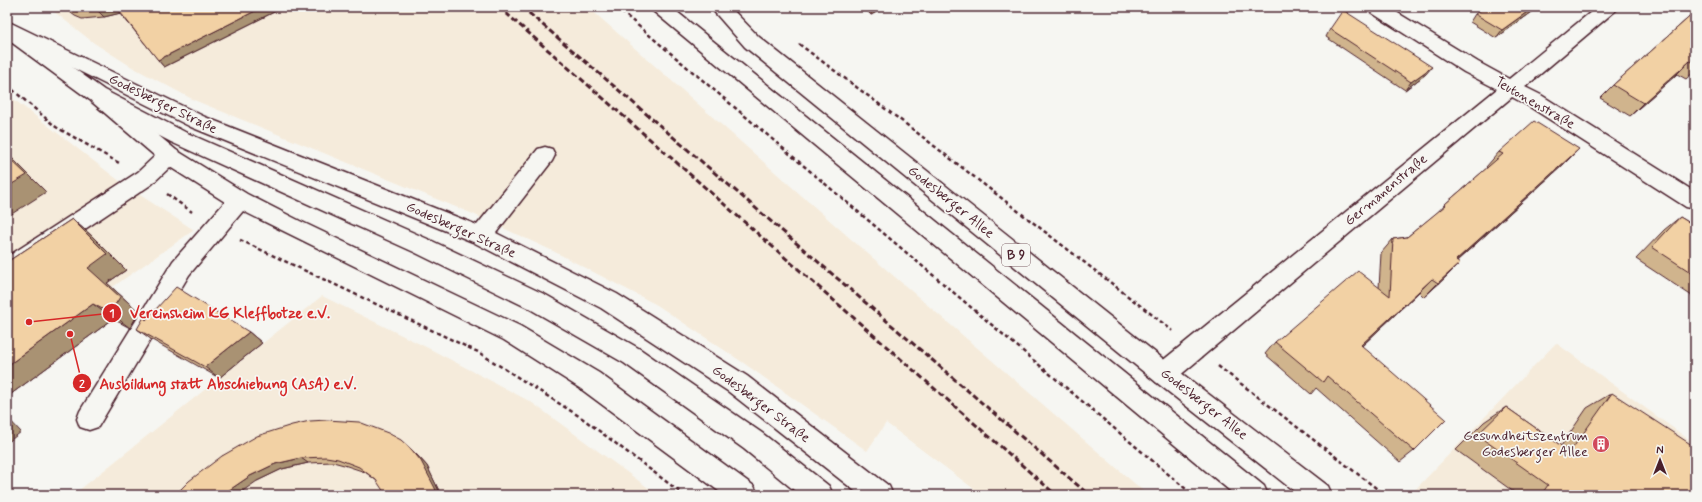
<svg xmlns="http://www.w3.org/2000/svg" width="1702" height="502" font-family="Mynerve,sans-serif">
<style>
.built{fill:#f5ebdb}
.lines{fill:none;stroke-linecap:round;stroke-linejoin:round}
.minor-casing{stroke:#4a1f2b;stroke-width:3}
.major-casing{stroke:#4a1f2b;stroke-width:3}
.path{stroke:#4a1f2b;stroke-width:2.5;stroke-dasharray:4 3;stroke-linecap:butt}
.minor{fill:#f6f6f2;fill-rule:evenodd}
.major{fill:#f6f6f2;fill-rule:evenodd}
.rail{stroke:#4a1f2b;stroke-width:3;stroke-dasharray:6 3;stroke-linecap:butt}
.wall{fill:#d0b48d;stroke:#4a1f2b}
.shaded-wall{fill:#a99273;stroke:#4a1f2b}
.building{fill:#f2d1a4;stroke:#4a1f2b}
.labels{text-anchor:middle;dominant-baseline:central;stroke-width:3.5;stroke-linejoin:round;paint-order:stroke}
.shield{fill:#f6f6f2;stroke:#7e6067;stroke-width:1}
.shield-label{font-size:13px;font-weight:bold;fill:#4a1f2b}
.street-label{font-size:14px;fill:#4a1f2b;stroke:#f6f6f2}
.poi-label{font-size:14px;fill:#4a1f2b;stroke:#f6f6f2;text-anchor:end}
.leader{fill:none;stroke:#d62828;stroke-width:1.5}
.callout-dot{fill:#d62828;stroke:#f6f6f2;stroke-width:1.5}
.mark-label{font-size:12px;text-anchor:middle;font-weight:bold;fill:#fff}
.callout-label{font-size:15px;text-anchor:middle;font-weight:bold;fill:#d62828;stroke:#f6f6f2;stroke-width:3.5;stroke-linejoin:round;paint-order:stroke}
</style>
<rect width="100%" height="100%" fill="#f6f6f2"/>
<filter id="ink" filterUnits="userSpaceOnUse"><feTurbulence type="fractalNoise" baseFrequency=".025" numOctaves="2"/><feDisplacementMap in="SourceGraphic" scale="8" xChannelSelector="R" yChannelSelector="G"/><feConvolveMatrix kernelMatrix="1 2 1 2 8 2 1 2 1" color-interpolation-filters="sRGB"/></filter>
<g filter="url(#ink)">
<path class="built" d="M48,7H588L852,240L1148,495H982L886,423L867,451L745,364L657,305L553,251L473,214L194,100L132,67L94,43Z
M7,94L126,186L194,230L7,361Z
M322,296L432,350L531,402L658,495H73Z
M1556,343L1695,444V495H1410Z"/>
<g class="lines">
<defs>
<path id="minor" d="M1366,7H1388L1478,62L1509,79L1597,7H1618L1615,11L1525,87L1541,95L1695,192V209L1686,207L1527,105L1512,97L1172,382L1164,385L1156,382L1152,374L1156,366L1497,89L1464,72L1369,11Z
M7,21L205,117L477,225L538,149L545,147L552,149L555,155L552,161L496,233L617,294L747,376L889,486L893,495H860L729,392L601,308L473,242L191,127L7,35Z
M99,90L106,92L176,150L247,194L300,221L520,326L599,373L754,486L758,495H724L581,389L504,340L243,211L189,275L98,427L89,430L80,427L77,419L80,411L173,261L225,202L170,167L152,184L15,276L7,278V257L138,172L155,156L92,102L89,97L92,92Z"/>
<path id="major" d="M650,7H671L1264,486L1268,495H1235L653,11Z
M710,7H730L759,37L1172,366L1328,486L1332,495H1299L1156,382L745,47Z
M7,24L14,25L104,90L185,132L430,240L546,295L640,349L762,433L829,486L833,495H800L744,449L624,363L530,309L414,252L171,142L90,100L7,39Z"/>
</defs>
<use href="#minor" class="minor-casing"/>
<use href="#major" class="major-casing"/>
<path class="path" d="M616,7L1193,495
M799,44L911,128L1173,331
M7,85L56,127L119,163
M167,194L192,212
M240,240L478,352L582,418L684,495
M1218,366L1385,495"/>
<use href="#minor" class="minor"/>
<use href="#major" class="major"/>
<path class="rail" d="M499,7L1056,495
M522,7L1089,495"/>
</g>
<path class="wall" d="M63,7H284L164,67L120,13L104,17L82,19L75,16Z
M863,7H886L871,15Z
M1539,7L1496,38L1470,22L1475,14Z
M1695,12V71L1686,79L1677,74L1630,116L1600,98L1613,85Z
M1330,29L1426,74L1405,90L1326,37Z
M1499,152L1564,164L1457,261L1446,277L1424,297L1419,292L1362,346L1414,451L1400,462L1316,388L1311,394L1265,354L1275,342L1379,288L1381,253L1393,239L1407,237L1438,212L1445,204L1487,168L1486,167Z
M1680,217L1695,226V298L1636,259L1664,230Z
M72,219L92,236L126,270L107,283L139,312L130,328L113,319L7,397V262Z
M146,320L249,332L262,343L219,378L152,340L137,329Z
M1612,393L1695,495H1518L1456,450L1484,422L1506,407L1561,446L1587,408Z
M412,450L417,455L427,466L440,493L377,481L365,472L344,465L333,462L308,463L282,469L257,481L222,456Z"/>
<path class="shaded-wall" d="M107,7H116L121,13L104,17L97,10Z
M263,7H284L164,67L158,60Z
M871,7H886L871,15Z
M1534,7H1539L1496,38L1502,30Z
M1690,61L1677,74L1630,116L1643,103Z
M1432,67L1426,74L1405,90L1411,82Z
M1579,149L1564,164L1442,274L1456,260Z
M7,153L46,192L7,217Z
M72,219L92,236L126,270L107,283L139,312L130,328L110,313L88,268Z
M1460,263L1446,277L1424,297L1438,283Z
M1432,279L1419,292L1349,358L1361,345Z
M93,304L113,319L7,397V366Z
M249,332L262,343L219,378L205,367Z
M7,417L21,432L7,443Z
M412,450L417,455L427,466L441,495H437Z
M301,458L308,463L282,469L257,481L237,495H222L250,476L275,464Z"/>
<path class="building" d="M66,7H107L97,10L75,11L68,9Z
M116,7H263L158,60Z
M1485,7H1534L1502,30L1475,14Z
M1343,10L1432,67L1411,82L1330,29Z
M1695,12V63L1690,61L1643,103L1613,85Z
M1534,121L1579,149L1456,260L1460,263L1438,283L1432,279L1361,345L1446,419L1414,451L1327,376L1323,382L1275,342L1358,271L1390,296L1393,239L1407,237L1446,205L1445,204L1503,154L1499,152Z
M7,156L27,175L7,187Z
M1680,217L1695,226V275L1652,247Z
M72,219L107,254L88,268L120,297L110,313L93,304L7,366V262Z
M176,287L249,332L205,367L137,329L144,317L146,320Z
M1612,393L1695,447V495H1541L1548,485L1477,435L1506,407L1570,452Z
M327,420L359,422L388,433L401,440L412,450L421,461L435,488L437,495H386L376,480L359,467L338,459L326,457L301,458L275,464L250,476L222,495H175L189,481L222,456L257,436L292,425L310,421Z"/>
</g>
<defs>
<symbol id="building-disc" viewBox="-11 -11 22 22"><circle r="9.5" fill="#d1495b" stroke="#f6f6f2"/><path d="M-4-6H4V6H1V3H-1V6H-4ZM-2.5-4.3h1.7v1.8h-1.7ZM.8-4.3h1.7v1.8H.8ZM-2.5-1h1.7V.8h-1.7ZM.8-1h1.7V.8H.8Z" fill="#fff"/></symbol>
</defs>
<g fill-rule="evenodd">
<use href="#building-disc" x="1591" y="434" width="20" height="20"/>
</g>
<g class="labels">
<rect class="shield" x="1002" y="244" width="28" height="22" rx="3"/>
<g class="shield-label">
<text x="1016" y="255">B 9</text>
</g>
<g class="street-label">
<text transform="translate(1535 103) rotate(30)">Teutonenstraße</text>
<text transform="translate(163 104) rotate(26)">Godesberger Straße</text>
<text transform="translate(1386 190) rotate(-40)">Germanenstraße</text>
<text transform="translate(951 202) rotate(39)">Godesberger Allee</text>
<text transform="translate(461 230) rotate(24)">Godesberger Straße</text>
<text transform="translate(761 404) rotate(37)">Godesberger Straße</text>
<text transform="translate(1204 404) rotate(38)">Godesberger Allee</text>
</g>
<g class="poi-label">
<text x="1588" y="436">Gesundheitszentrum<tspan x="1588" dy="16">Godesberger Allee</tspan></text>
</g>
</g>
<path class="leader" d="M29 322L112 313M70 334L82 383"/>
<g class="callout-dot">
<circle cx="29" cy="322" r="4"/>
<circle cx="70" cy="334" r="4"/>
<circle cx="112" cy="313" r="10"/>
<circle cx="82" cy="383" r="10"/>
</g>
<g class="mark-label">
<text x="112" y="317">1</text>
<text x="82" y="388">2</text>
</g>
<g class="callout-label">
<text x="230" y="318">Vereinsheim KG Kleffbotze e.V.</text>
<text x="228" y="389">Ausbildung statt Abschiebung (AsA) e.V.</text>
</g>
<rect width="1702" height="502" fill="none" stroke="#f6f6f2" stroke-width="24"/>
<rect x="12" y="12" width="1678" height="478" fill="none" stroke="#4a1f2b" stroke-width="1.5" filter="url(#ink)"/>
<g transform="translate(1660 460)" stroke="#f6f6f2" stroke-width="3" paint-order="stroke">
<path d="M0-3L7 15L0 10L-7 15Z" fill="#4a1f2b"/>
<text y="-6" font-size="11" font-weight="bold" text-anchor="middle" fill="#4a1f2b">N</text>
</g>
</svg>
